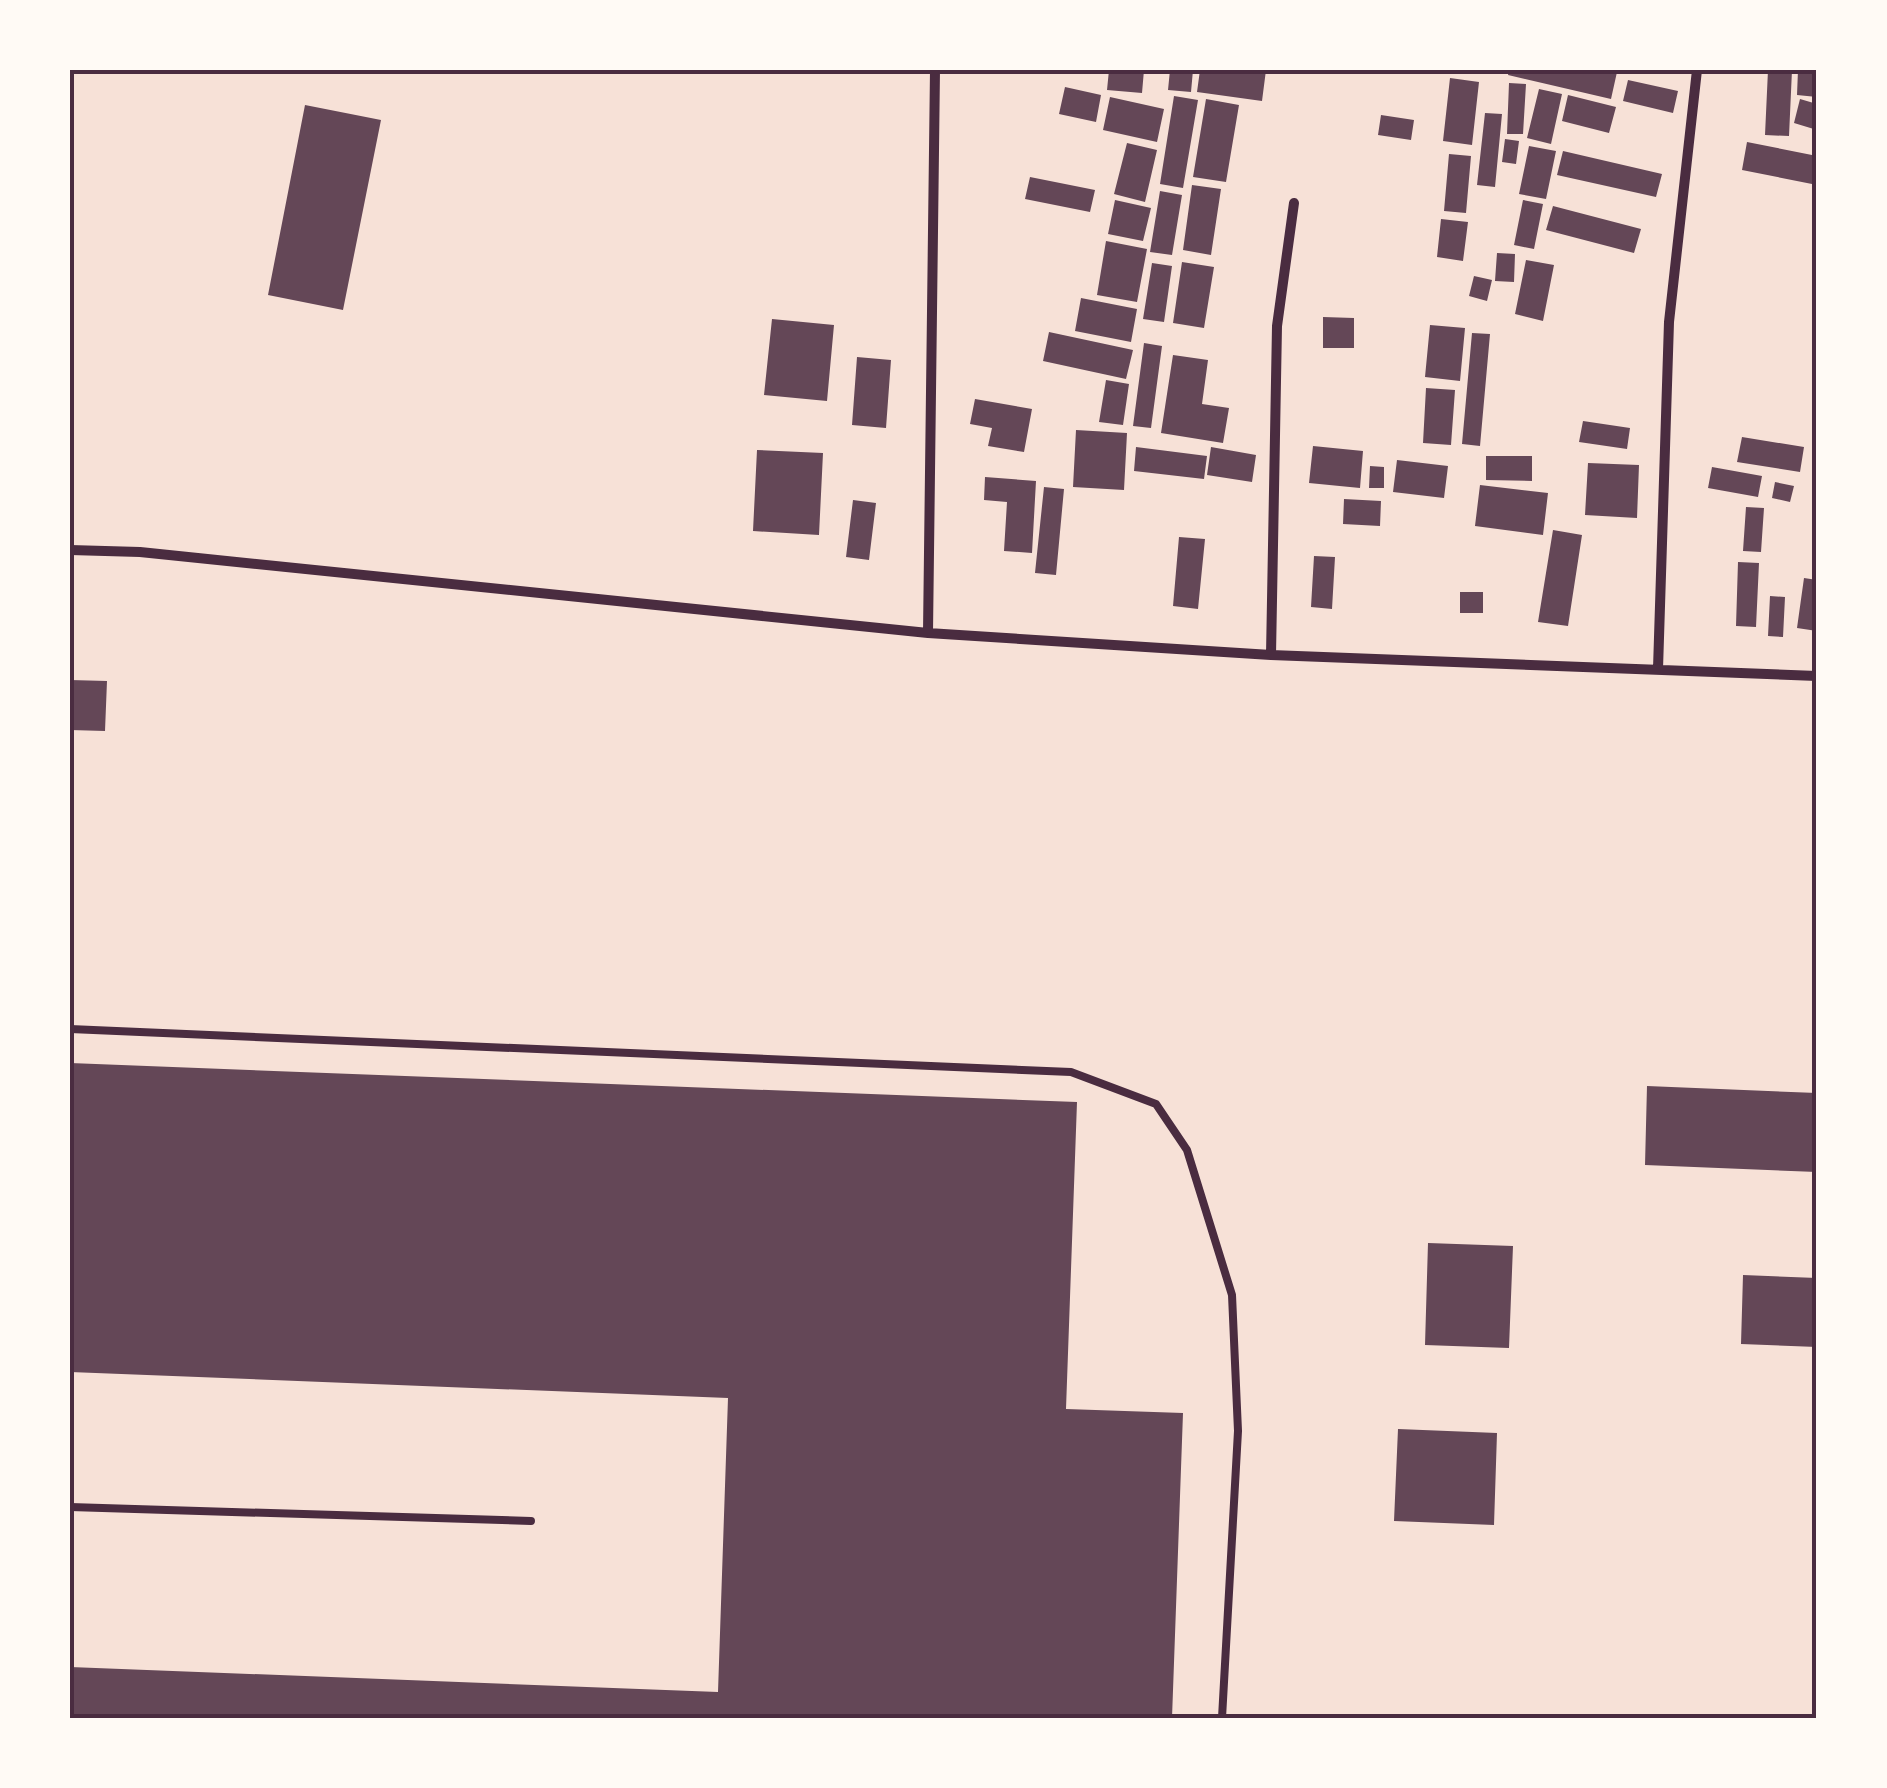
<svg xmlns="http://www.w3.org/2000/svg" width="1887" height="1788" font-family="'Fira Sans Condensed',sans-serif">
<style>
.building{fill:#644757}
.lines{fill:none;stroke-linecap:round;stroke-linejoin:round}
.service{stroke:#4a2c40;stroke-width:8}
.minor{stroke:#4a2c40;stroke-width:10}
.neatline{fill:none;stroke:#4a2c40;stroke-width:4}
</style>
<rect width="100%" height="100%" fill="#f7e1d7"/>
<path class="building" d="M1109,70H1144L1142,93L1107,90Z
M1170,70H1193L1191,92L1168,90Z
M1200,70H1266L1262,101L1197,92Z
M1509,70H1607L1617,72L1611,99L1508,75Z
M1768,70H1792L1789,136L1765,135Z
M1798,70H1817V97L1797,95Z
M1450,78L1479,82L1472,145L1443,141Z
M1628,80L1678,91L1673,113L1623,101Z
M1509,83L1526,84L1523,134H1507Z
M1065,87L1101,95L1096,122L1059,114Z
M1539,89L1562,94L1551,144L1527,138Z
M1568,95L1616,107L1609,133L1562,121Z
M1174,96L1198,100L1183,188L1160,184Z
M1110,97L1164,109L1157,142L1103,130Z
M1206,99L1239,105L1226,182L1193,177Z
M1800,99L1817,104V130L1794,123Z
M305,105L381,120L343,310L268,295Z
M1485,113L1502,114L1495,187L1477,185Z
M1381,115L1414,120L1411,140L1378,135Z
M1505,139L1519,141L1516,164L1502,162Z
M1747,142L1817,156V185L1742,170Z
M1127,143L1157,150L1145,202L1114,194Z
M1529,146L1556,151L1546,199L1519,194Z
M1563,151L1662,174L1656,197L1557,175Z
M1449,154L1471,156L1466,213L1444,211Z
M1030,177L1095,190L1090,212L1025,199Z
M1192,185L1221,189L1211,255L1183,250Z
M1160,191L1182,195L1172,255L1150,252Z
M1115,200L1151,208L1143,241L1108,234Z
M1523,200L1543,204L1534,249L1514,245Z
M1553,206L1641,229L1634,253L1546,230Z
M1441,219L1468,222L1463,261L1437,257Z
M1106,241L1147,249L1137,302L1097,295Z
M1497,253L1515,254L1514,282L1495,281Z
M1526,260L1554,265L1543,321L1515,314Z
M1182,262L1214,267L1204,328L1173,323Z
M1152,263L1172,266L1164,322L1143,319Z
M1474,276L1492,280L1487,301L1469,296Z
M1081,298L1137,309L1131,342L1075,331Z
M1323,317L1354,318V348H1323Z
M772,319L834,325L827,401L764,395Z
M1430,325L1465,328L1460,381L1425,377Z
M1049,332L1133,350L1126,379L1043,361Z
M1472,333L1490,334L1480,446L1462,444Z
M1144,343L1162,346L1151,428L1133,426Z
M1173,355L1208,360L1202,404L1229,408L1223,443L1161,433Z
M857,357L891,360L886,428L852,425Z
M1106,380L1129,384L1123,425L1099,422Z
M1426,388L1455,390L1451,445L1423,443Z
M975,399L1032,409L1024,452L988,446L992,428L970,424Z
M1583,421L1630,428L1627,449L1579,442Z
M1076,430L1127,433L1124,490L1073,487Z
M1742,437L1804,447L1800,472L1737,462Z
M1313,446L1363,451L1360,488L1309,483Z
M1136,447L1207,456L1204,479L1134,471Z
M1211,447L1256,455L1252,482L1207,475Z
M757,450L823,453L819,535L753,531Z
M1486,456H1532V481L1486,480Z
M1397,460L1448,466L1444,498L1393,492Z
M1588,463L1639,465L1637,518L1585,515Z
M1370,466L1384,467V488H1369Z
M1712,467L1762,476L1758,497L1708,488Z
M985,477L1036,481L1032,553L1004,551L1007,502L984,500Z
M1775,482L1794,486L1790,502L1772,498Z
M1480,485L1548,493L1543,535L1475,526Z
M1044,487L1064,489L1056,575L1035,573Z
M1344,499L1381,501L1380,526L1343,524Z
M853,500L876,503L869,560L846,557Z
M1746,507L1764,508L1761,552L1743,551Z
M1553,530L1582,535L1568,626L1538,622Z
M1179,537L1205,539L1198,609L1173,606Z
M1314,556L1335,557L1332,609L1311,607Z
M1738,562L1759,563L1756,627L1736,626Z
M1804,578L1817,580V631L1797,628Z
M1460,592H1483V613H1460Z
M1770,596L1785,597L1783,637L1768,636Z
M70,680L107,681L105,731L70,730Z
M70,1063L1077,1102L1066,1409L1183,1413L1172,1718H70V1667L718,1692L728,1398L70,1372Z
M1647,1086L1817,1093V1172L1645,1165Z
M1428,1243L1513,1246L1509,1348L1425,1345Z
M1743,1275L1817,1278V1347L1741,1344Z
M1398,1429L1497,1433L1494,1525L1394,1521Z"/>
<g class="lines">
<path class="service" d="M70,1029L1071,1072L1156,1104L1187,1150L1232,1295L1238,1431L1222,1718
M70,1507L531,1521"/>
<path class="minor" d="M70,550L140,552L928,633L1271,655L1817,676
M928,633L935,70
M1271,655L1277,326L1294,203
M1658,669L1669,322L1697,70"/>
</g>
<rect width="1887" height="1788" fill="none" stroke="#fffaf5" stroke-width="145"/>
<rect x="72" y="72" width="1742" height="1644" class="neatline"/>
</svg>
